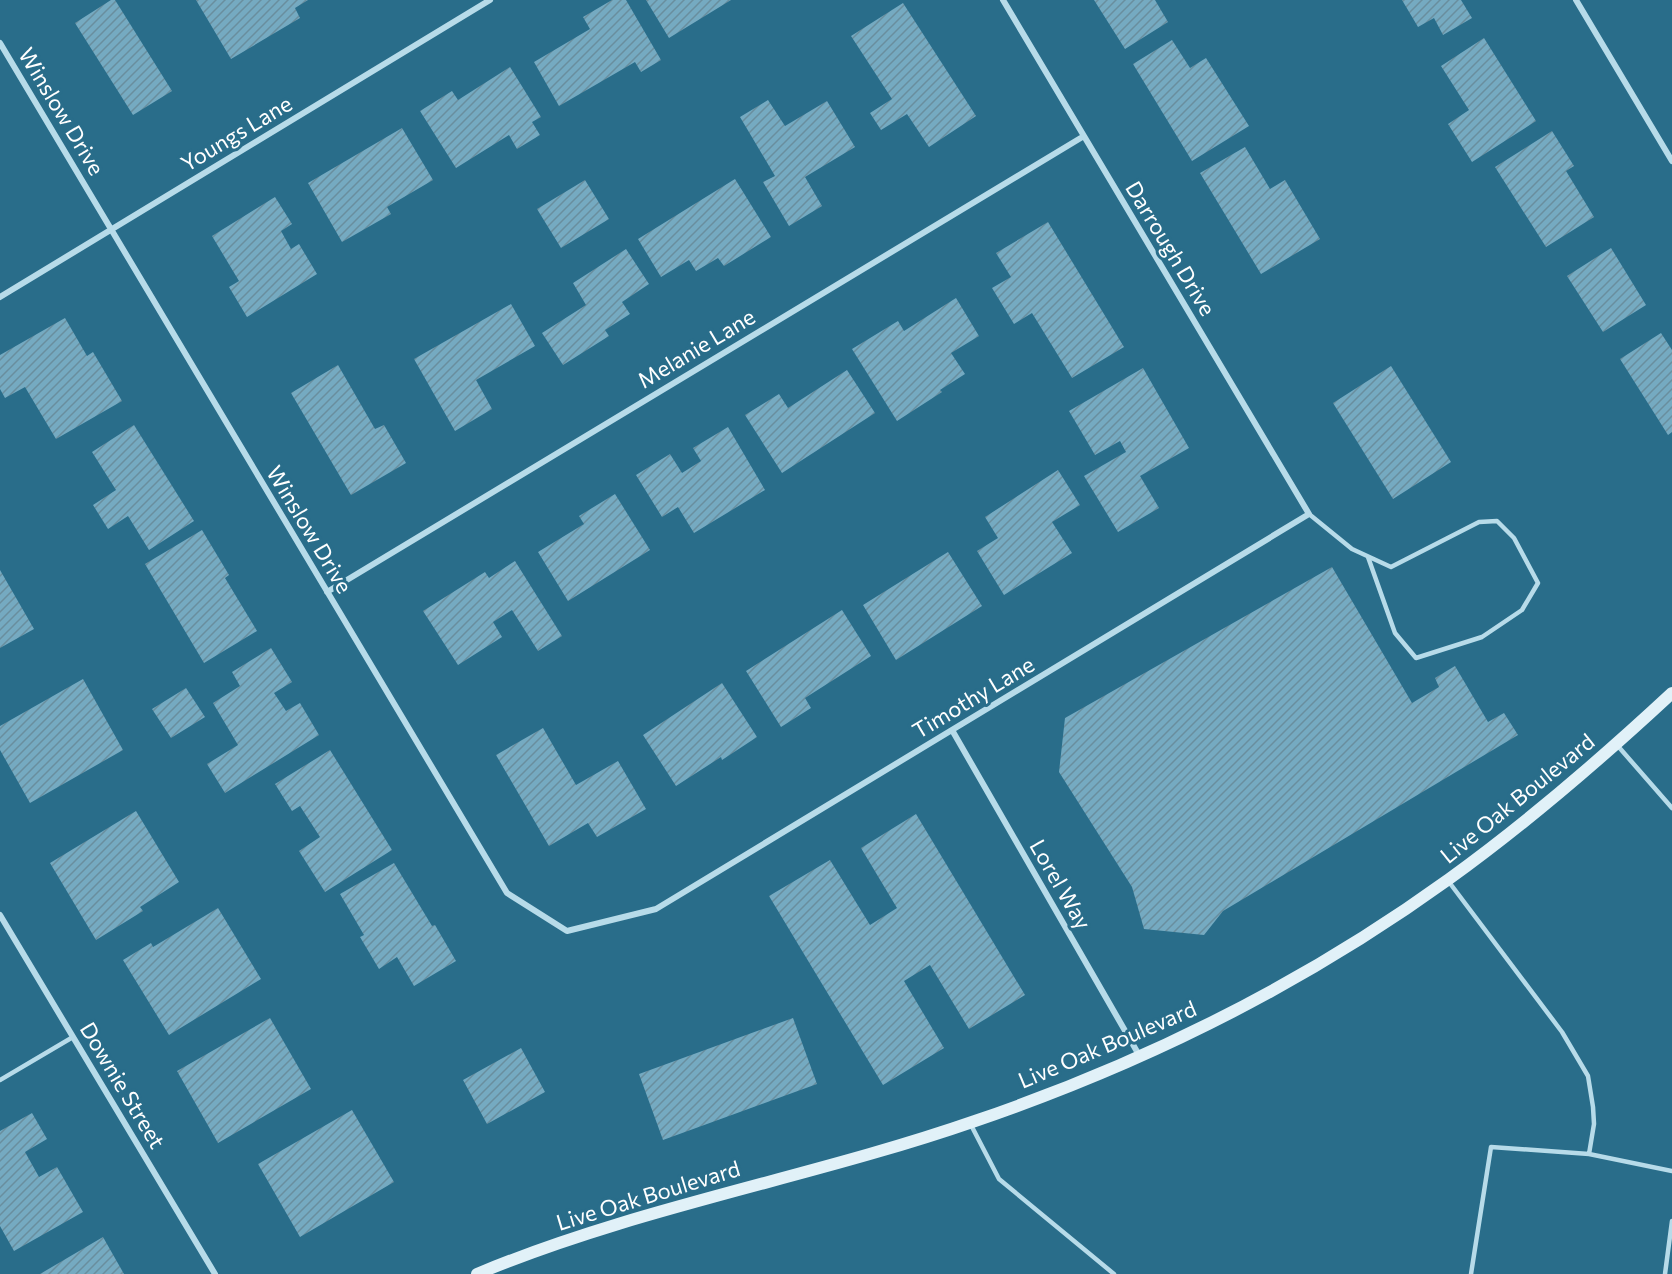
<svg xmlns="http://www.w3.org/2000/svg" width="1672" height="1274" font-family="Commissioner,sans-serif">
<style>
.building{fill:url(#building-hatch)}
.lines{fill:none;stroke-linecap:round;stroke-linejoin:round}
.service{stroke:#b7dbe9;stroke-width:4.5}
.minor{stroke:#b7dbe9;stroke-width:6}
.secondary{stroke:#e1f1f8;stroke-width:12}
.labels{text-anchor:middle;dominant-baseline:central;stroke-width:6;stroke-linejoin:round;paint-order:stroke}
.street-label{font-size:22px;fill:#fff;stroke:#296d8a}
</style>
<defs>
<pattern id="building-hatch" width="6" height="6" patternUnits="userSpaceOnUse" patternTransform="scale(1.5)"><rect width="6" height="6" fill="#75aac1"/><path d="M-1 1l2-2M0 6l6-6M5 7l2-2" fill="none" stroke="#698e9e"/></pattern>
</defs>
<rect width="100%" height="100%" fill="#296d8a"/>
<path class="building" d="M111,0H115L172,91L133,115L75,23Z
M196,0H308L295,8L300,18L231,59Z
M612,0H626L661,60L641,72L635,62L559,106L534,62L590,29L583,17Z
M646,0H731L669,38Z
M1094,0H1155L1168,22L1125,49Z
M1402,0H1461L1472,18L1443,35L1434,18L1418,27Z
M903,3L976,116L929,147L907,114L881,130L870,113L892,99L851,36Z
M1484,38L1536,121L1472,162L1448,124L1469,110L1441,66Z
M1172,40L1190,68L1206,58L1249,126L1192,161L1133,64Z
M510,67L541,117L532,122L540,135L517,149L509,135L456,168L420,111L452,91L458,100Z
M768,100L785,126L827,101L855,147L805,177L822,206L789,226L763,182L775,176L740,117Z
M402,128L433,180L387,207L391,214L342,242L308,183Z
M1552,131L1574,166L1566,171L1594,217L1546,247L1495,167Z
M1245,147L1270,189L1285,180L1320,239L1261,274L1200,173Z
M735,179L771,237L724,266L718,258L696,271L689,260L661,277L638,239Z
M585,180L609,219L561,248L537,209Z
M275,197L292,224L281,231L291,249L299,244L317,274L247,317L229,287L239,281L212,236Z
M1048,222L1124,347L1072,378L1032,313L1014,324L992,288L1011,277L996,253Z
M1611,248L1646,305L1603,332L1567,276Z
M626,249L649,284L622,302L630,314L605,330L609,336L563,365L542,333L586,305L573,283Z
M956,298L979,336L951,353L965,374L940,390L942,392L897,421L852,349L898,321L904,331Z
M511,304L535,346L476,380L492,409L455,431L414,359Z
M65,318L87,356L93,352L122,401L56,439L25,387L5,398L0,389V355Z
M1661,333L1672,350V432L1668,435L1620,359Z
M338,365L375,429L384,425L406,463L351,495L291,393Z
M1391,366L1451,462L1393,499L1333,403Z
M1143,368L1189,448L1140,476L1159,508L1118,532L1084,476L1126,452L1120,441L1095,455L1069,411Z
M847,370L875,413L782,473L745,415L779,394L788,408Z
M134,425L194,521L149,550L128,516L108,529L93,505L116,490L92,452Z
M728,427L765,490L694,533L678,507L662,517L636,475L670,454L682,473L701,461L693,448Z
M1058,470L1080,505L1052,522L1072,553L1004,595L977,551L998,538L985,517Z
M615,494L650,550L568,601L538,552L584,524L579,516Z
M202,530L229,575L225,578L257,631L204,663L145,564Z
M948,552L982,606L896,660L863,605Z
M515,561L562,636L538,651L512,610L493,622L502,637L458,665L423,611L485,572L489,578Z
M1332,567L1412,703L1439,687L1435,678L1455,666L1488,722L1504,713L1518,735L1223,911L1204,935L1144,929L1132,887L1059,772L1065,718Z
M0,570L34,629L0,648Z
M842,610L871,656L805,698L811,708L781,727L746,671Z
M271,648L292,682L274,693L286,711L300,703L319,735L225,793L207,764L238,745L213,703L240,686L232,672Z
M83,679L123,750L30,803L0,750V726Z
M722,683L757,737L722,760L721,757L676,786L643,735Z
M186,688L205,717L171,738L152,709Z
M543,728L576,785L618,761L646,809L597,837L588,823L549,846L496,755Z
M330,750L392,850L325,892L299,851L320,837L300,806L292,811L275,784Z
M136,811L179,882L140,907L143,911L96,940L50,863Z
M916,814L1025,995L969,1029L930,965L904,981L944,1048L883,1085L769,896L830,860L870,925L897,908L861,848Z
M394,863L432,926L435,925L456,961L414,986L397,957L379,969L360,937L364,935L340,894Z
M218,908L261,979L169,1035L123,960L151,943L153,947Z
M270,1018L311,1089L218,1143L177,1071Z
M793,1018L817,1084L663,1140L639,1074Z
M521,1048L545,1092L487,1124L463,1080Z
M352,1110L394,1182L300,1237L258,1164Z
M32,1113L47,1139L25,1152L39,1177L57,1167L83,1212L14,1251L0,1226V1131Z
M103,1237L124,1274H40Z"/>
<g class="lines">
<path class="service" d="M1309,514L1352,549L1391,567L1479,522L1497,521L1514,538L1538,583L1522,610L1482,637L1416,658L1395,633L1368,557
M1617,745L1672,808
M1449,882L1562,1032L1588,1076L1593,1107L1594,1124L1589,1154
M0,1080L73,1037
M971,1125L999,1179L1114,1274
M1471,1274L1491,1147L1589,1154L1672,1171
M1665,1274L1672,1221"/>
<path class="minor" d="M1576,0L1672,161
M0,43L507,893L567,931L656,909L1309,514L1003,0
M0,297L490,0
M327,592L1084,136
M952,730L1139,1055
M0,915L215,1274"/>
<path class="secondary" d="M477,1274C637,1207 811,1178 975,1121C1142,1064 1305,983 1449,879C1528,822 1601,759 1672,693"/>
</g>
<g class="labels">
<g class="street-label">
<text transform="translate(62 111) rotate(59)">Winslow Drive</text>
<text transform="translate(236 133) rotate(-31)">Youngs Lane</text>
<text transform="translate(1171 248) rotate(59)">Darrough Drive</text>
<text transform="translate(696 348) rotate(-31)">Melanie Lane</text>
<text transform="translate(310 529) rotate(59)">Winslow Drive</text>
<text transform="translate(973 697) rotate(-31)">Timothy Lane</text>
<text transform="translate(1517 798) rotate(-39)">Live Oak Boulevard</text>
<text transform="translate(1061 884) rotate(60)">Lorel Way</text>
<text transform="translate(1107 1044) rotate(-23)">Live Oak Boulevard</text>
<text transform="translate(123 1085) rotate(59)">Downie Street</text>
<text transform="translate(648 1195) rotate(-17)">Live Oak Boulevard</text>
</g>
</g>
</svg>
